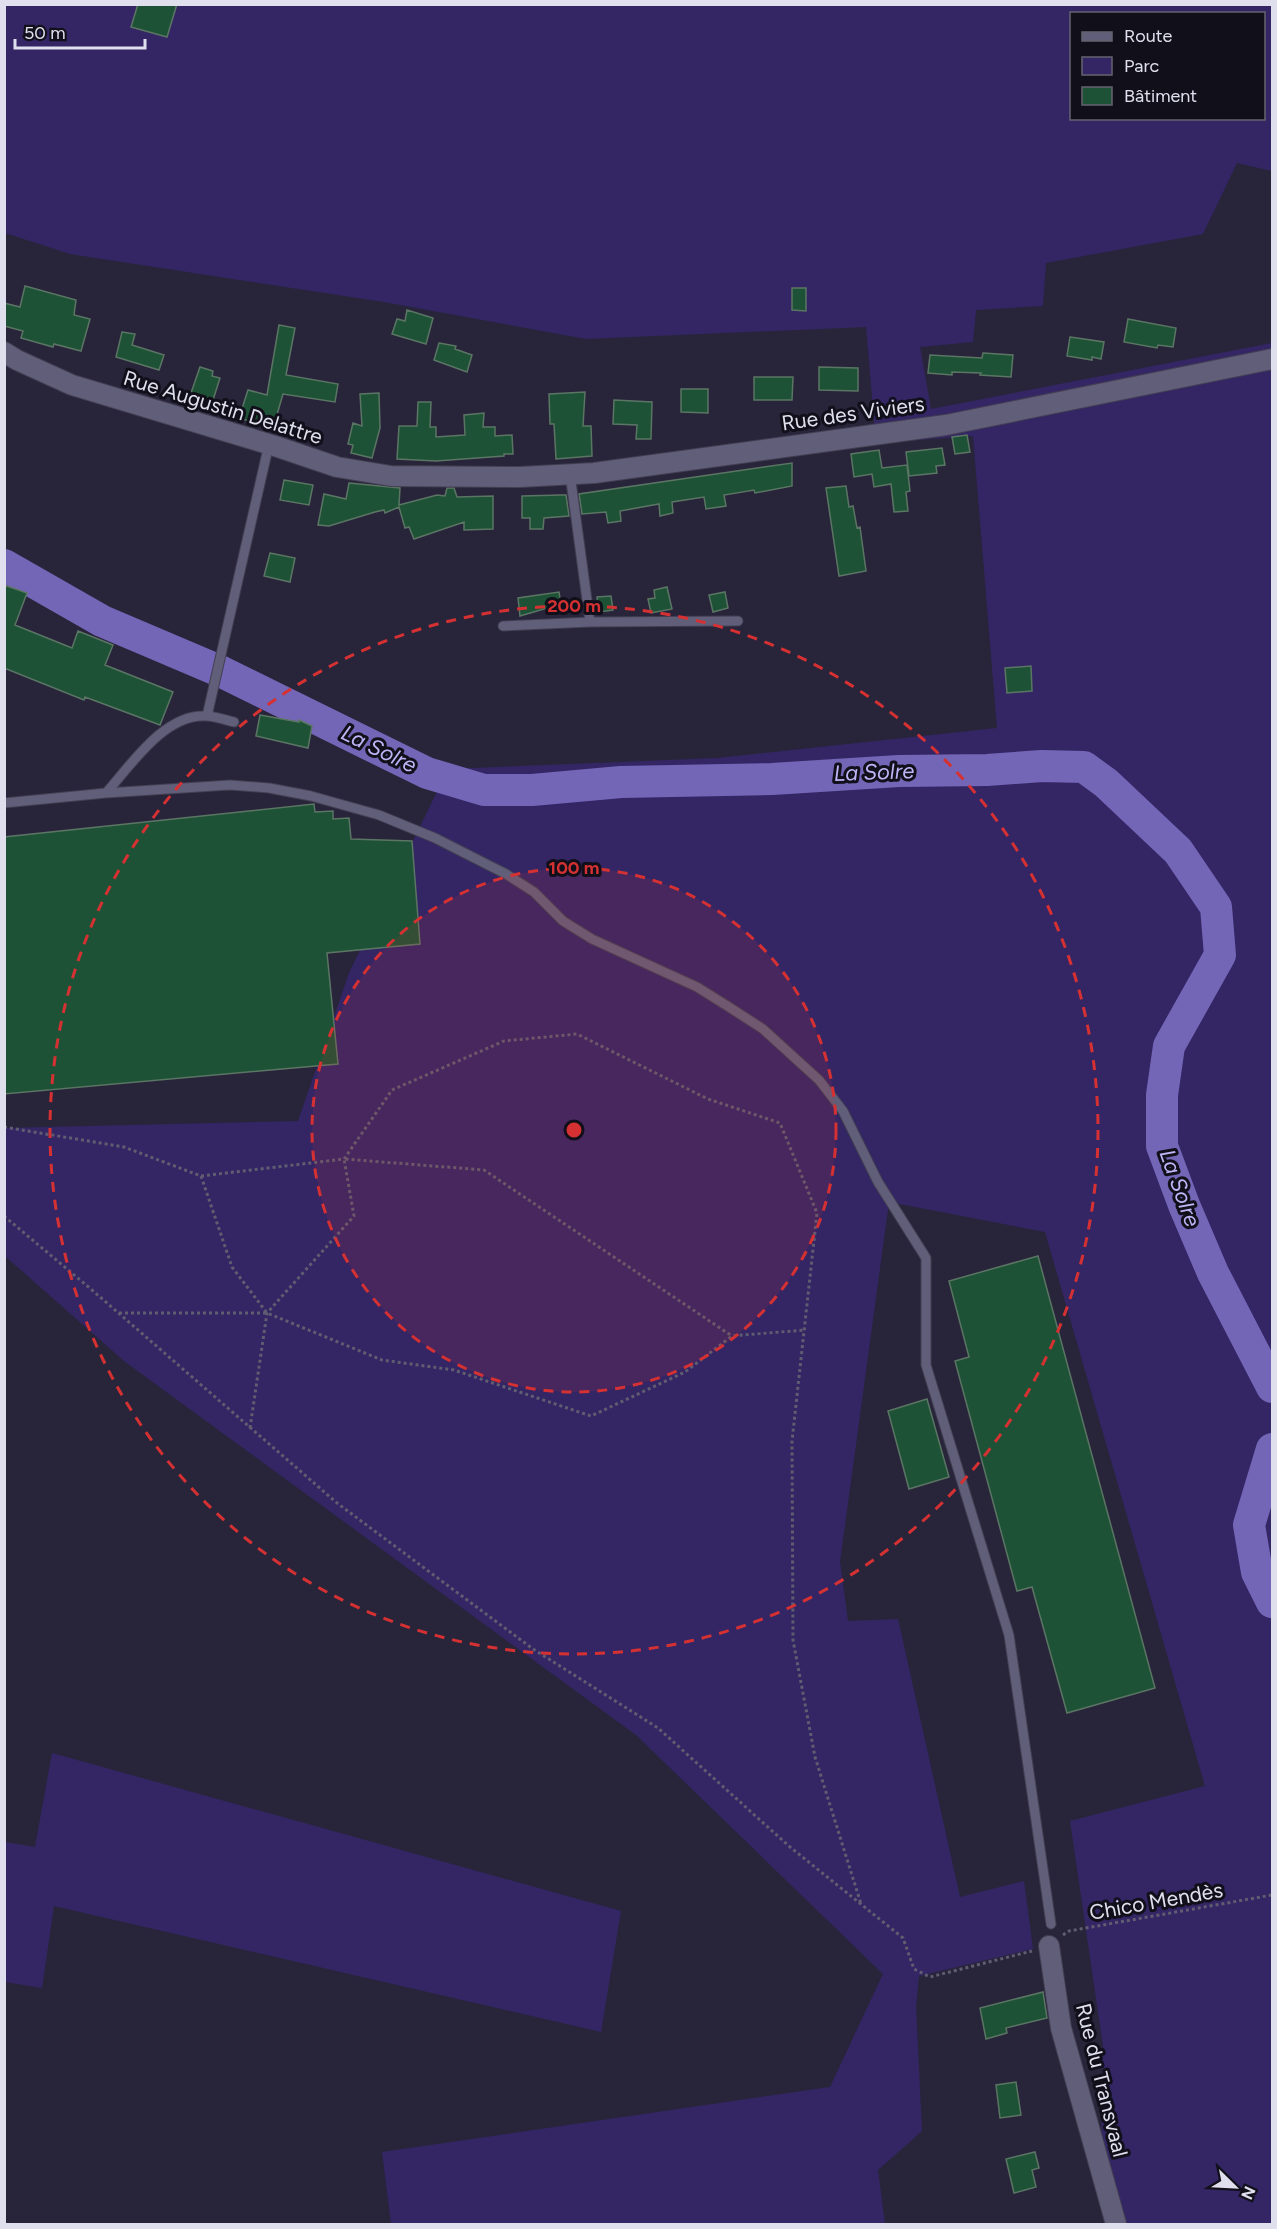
<svg xmlns="http://www.w3.org/2000/svg" width="1277" height="2229" font-family="Figtree,sans-serif">
<style>
.green{fill:#342665;fill-rule:evenodd}
.lines{fill:none;stroke-linecap:round;stroke-linejoin:round}
.river{stroke:#7466b7;stroke-width:32}
.building{fill:#1e5236;stroke:#5b7564;stroke-width:1.5}
.service-casing{stroke:#433f53;stroke-width:11}
.minor-casing{stroke:#433f53;stroke-width:22}
.path{stroke:#605d71;stroke-width:3;stroke-dasharray:3 3;stroke-linecap:butt}
.service{stroke:#615e79;stroke-width:9}
.minor{stroke:#615e79;stroke-width:20}
.ring{fill:none;stroke:#d63132;stroke-width:3;stroke-dasharray:10 8}
.labels{text-anchor:middle;dominant-baseline:central;stroke-width:6;stroke-linejoin:round;paint-order:stroke}
.street-label{font-size:21px;fill:#e0dfee;stroke:#11101a}
.water-label{font-size:22px;font-style:italic;fill:#bdb5f6;stroke:#11101a}
.centre{fill:#d63132;stroke:#11101a;stroke-width:3}
.ring-label{font-size:18px;text-anchor:middle;font-weight:bold;fill:#d63132;stroke:#11101a;stroke-width:6;stroke-linejoin:round;paint-order:stroke}
</style>
<rect width="100%" height="100%" fill="#28253b"/>
<path class="green" d="M5,5H1272V171L1237,163L1203,234L1046,263L1043,306L976,310L973,342L920,347L931,409L1272,343V2224H1120L1101,2160L1103,2046L1070,1821L1205,1786L1045,1232L889,1202L840,1562L848,1621L898,1619L960,1897L1024,1881L1033,1949L919,1976L916,2006L922,2131L878,2170L885,2224H391L382,2152L830,2087L883,1974L636,1735L124,1361L5,1256V1128L298,1121L349,973L448,769L718,758L997,728L973,436L876,443L866,327L586,339L384,302L70,254L5,233ZM1072,14H1264V118H1072Z
M52,1753L621,1911L601,2032L54,1906L42,1988L5,1982V1842L35,1847Z"/>
<g class="lines">
<path class="river" d="M4,565L102,621L222,672L427,773L484,790H532L621,782L772,779L899,771L987,770L1042,766L1084,767L1106,783L1178,851L1216,907L1220,955L1169,1046L1162,1095V1146L1184,1205L1213,1273L1272,1387
M1272,1449L1249,1525L1257,1572L1272,1602"/>
</g>
<path class="building" d="M138,4H177L167,37L131,27Z
M25,286L76,300L74,315L90,319L81,351L54,344L53,347L21,338L23,331L4,326V303L20,307Z
M792,288H806V311L792,310Z
M407,310L433,318L426,344L392,334L397,319L405,321Z
M1128,319L1176,328L1173,347L1158,345L1157,348L1124,342Z
M279,325L295,328L286,375L338,384L335,402L283,394L273,428L239,418L248,390L267,395Z
M122,332L135,334L132,345L164,355L159,370L116,357Z
M1070,337L1104,342L1101,359L1092,357V360L1067,356Z
M439,343L456,346L455,349L472,355L467,372L434,360Z
M983,353L1013,355L1011,377L980,375L981,373L952,372V375L928,373L930,355L982,358Z
M200,367L213,371L212,376L220,378L213,400L191,393Z
M819,367L858,368V391L819,390Z
M754,377H793L792,400H754Z
M681,389H708V413L681,412Z
M585,392L583,426H591L592,456L556,459L554,424H550L549,394Z
M379,393L380,428L372,458L351,453L353,445L348,444L353,423L362,426L360,394Z
M614,400L652,402L651,439H636L637,425L613,424Z
M418,402H431L430,427H436V437L465,435L464,415L484,413L483,427H495V436L512,435L513,454H504V456L436,461L397,459L399,426H417Z
M967,435L970,452L955,454L952,437Z
M942,448L945,465L936,466L937,473L909,476L906,452Z
M879,450L882,468L907,465L910,491L906,492L908,511L894,512L891,484L874,487L872,474L854,477L851,454Z
M792,463V486L755,493L754,490L724,495L726,506L706,509L704,497L672,502L673,513L660,516L659,504L620,511L621,521L608,523L606,512L582,514L579,494Z
M284,480L313,485L309,505L280,500Z
M349,483L400,488L399,505L437,495L445,496L447,488H454L457,497L493,496V529L464,530V522L414,539L409,527L405,528L399,507L385,513L384,510L375,512L329,526L318,525L324,494L346,499Z
M846,486L849,507L853,506L857,528L860,527L866,571L839,576L826,488Z
M561,495H566L569,516L544,518L543,529H530V518H522V496Z
M270,553L295,558L290,582L264,576Z
M4,585L27,593L15,625L72,648L78,631L113,645L105,665L173,692L160,725L85,697L84,700L4,668Z
M667,587L672,609L651,613L648,599L655,598L654,590Z
M559,592L561,604L520,616L518,598Z
M725,592L728,608L713,612L709,595Z
M611,596L613,610L599,612L597,597Z
M1031,666L1032,691L1007,693L1005,668Z
M260,715L299,722V720L312,726L308,748L256,736Z
M314,804L315,812L333,811V819L349,818L351,839L412,841L420,944L327,953L338,1064L4,1094V837Z
M1038,1256L1155,1688L1067,1713L1032,1587L1017,1591L955,1361L969,1357L949,1281Z
M927,1399L949,1477L909,1489L888,1411Z
M1043,1992L1047,2018L1006,2028L1007,2033L986,2039L980,2008Z
M1016,2082L1021,2115L1000,2118L996,2085Z
M1035,2152L1039,2168L1032,2170L1036,2187L1014,2193L1006,2159Z"/>
<g class="lines">
<defs>
<path id="service" d="M570,474L590,622L738,621
M503,626L590,622
M207,716L269,444
M106,793C131,765 165,713 206,716C215,716 225,720 234,722
M4,803L106,793L230,785L269,788L311,796L379,815L435,838L506,874L534,892L563,921L592,939L697,987L729,1007L763,1029L819,1080L843,1111L878,1182L926,1258V1365L1009,1635L1051,1924"/>
<path id="minor" d="M4,352L17,360L72,385L275,446L337,467L391,476L520,477L594,473L946,425L1272,359
M1049,1946L1061,2028L1116,2224"/>
</defs>
<use href="#service" class="service-casing"/>
<use href="#minor" class="minor-casing"/>
<path class="path" d="M4,1127L124,1147L201,1176L344,1159L392,1090L504,1041L577,1034L708,1099L780,1123L817,1213L792,1441L793,1640L815,1757L861,1904
M201,1176L232,1267L267,1313L382,1360L454,1370L591,1416L685,1372L732,1336L804,1330
M4,1216L92,1290L337,1503L533,1649L658,1728L790,1847L903,1938L914,1969L930,1977L1032,1951
M119,1313H267
M250,1428L267,1313L354,1216L344,1159L484,1170L732,1336
M1063,1935L1069,1931L1272,1895"/>
<use href="#service" class="service"/>
<use href="#minor" class="minor"/>
</g>
<circle cx="574" cy="1130" r="262" fill="#d63132" fill-opacity=".12"/>
<g class="ring">
<circle cx="574" cy="1130" r="262"/>
<circle cx="574" cy="1130" r="524"/>
</g>
<g class="labels">
<g class="street-label">
<text transform="translate(223 407) rotate(17)">Rue Augustin Delattre</text>
<text transform="translate(853 413) rotate(-8)">Rue des Viviers</text>
<text transform="translate(1156 1901) rotate(-10)">Chico Mendès</text>
<text transform="translate(1102 2080) rotate(76)">Rue du Transvaal</text>
</g>
<g class="water-label">
<text transform="translate(379 749) rotate(26)">La Solre</text>
<text transform="translate(874 772) rotate(-2)">La Solre</text>
<text transform="translate(1180 1188) rotate(70)">La Solre</text>
</g>
</g>
<circle cx="574" cy="1130" r="9" class="centre"/>
<g class="ring-label">
<text x="574" y="612">200 m</text>
<text x="574" y="874">100 m</text>
</g>
<rect width="1277" height="2229" fill="none" stroke="#e0dfee" stroke-width="12"/>
<rect x="1070" y="12" width="195" height="108" fill="#11101a" stroke="#64636f" stroke-width="1.5"/>
<rect x="1082" y="32" width="30" height="9" fill="#615e79" stroke="#64636f" stroke-width="1.5"/>
<text x="1124" y="42" font-size="18" fill="#e0dfee">Route</text>
<rect x="1082" y="57" width="30" height="18" fill="#342665" stroke="#64636f" stroke-width="1.5"/>
<text x="1124" y="72" font-size="18" fill="#e0dfee">Parc</text>
<rect x="1082" y="87" width="30" height="18" fill="#1e5236" stroke="#64636f" stroke-width="1.5"/>
<text x="1124" y="102" font-size="18" fill="#e0dfee">Bâtiment</text>
<g transform="translate(1235 2187) rotate(114)" stroke="#11101a" stroke-width="4.5" paint-order="stroke">
<path d="M0-4.5L10 22L0 15L-10 22Z" fill="#e0dfee"/>
<text y="-9" font-size="16" font-weight="bold" text-anchor="middle" fill="#e0dfee">N</text>
</g>
<path d="M15 39v9h130v-9" fill="none" stroke="#e0dfee" stroke-width="3"/>
<text x="24" y="39" font-size="18" fill="#e0dfee" stroke="#11101a" stroke-width="4.5" paint-order="stroke">50 m</text>
</svg>
